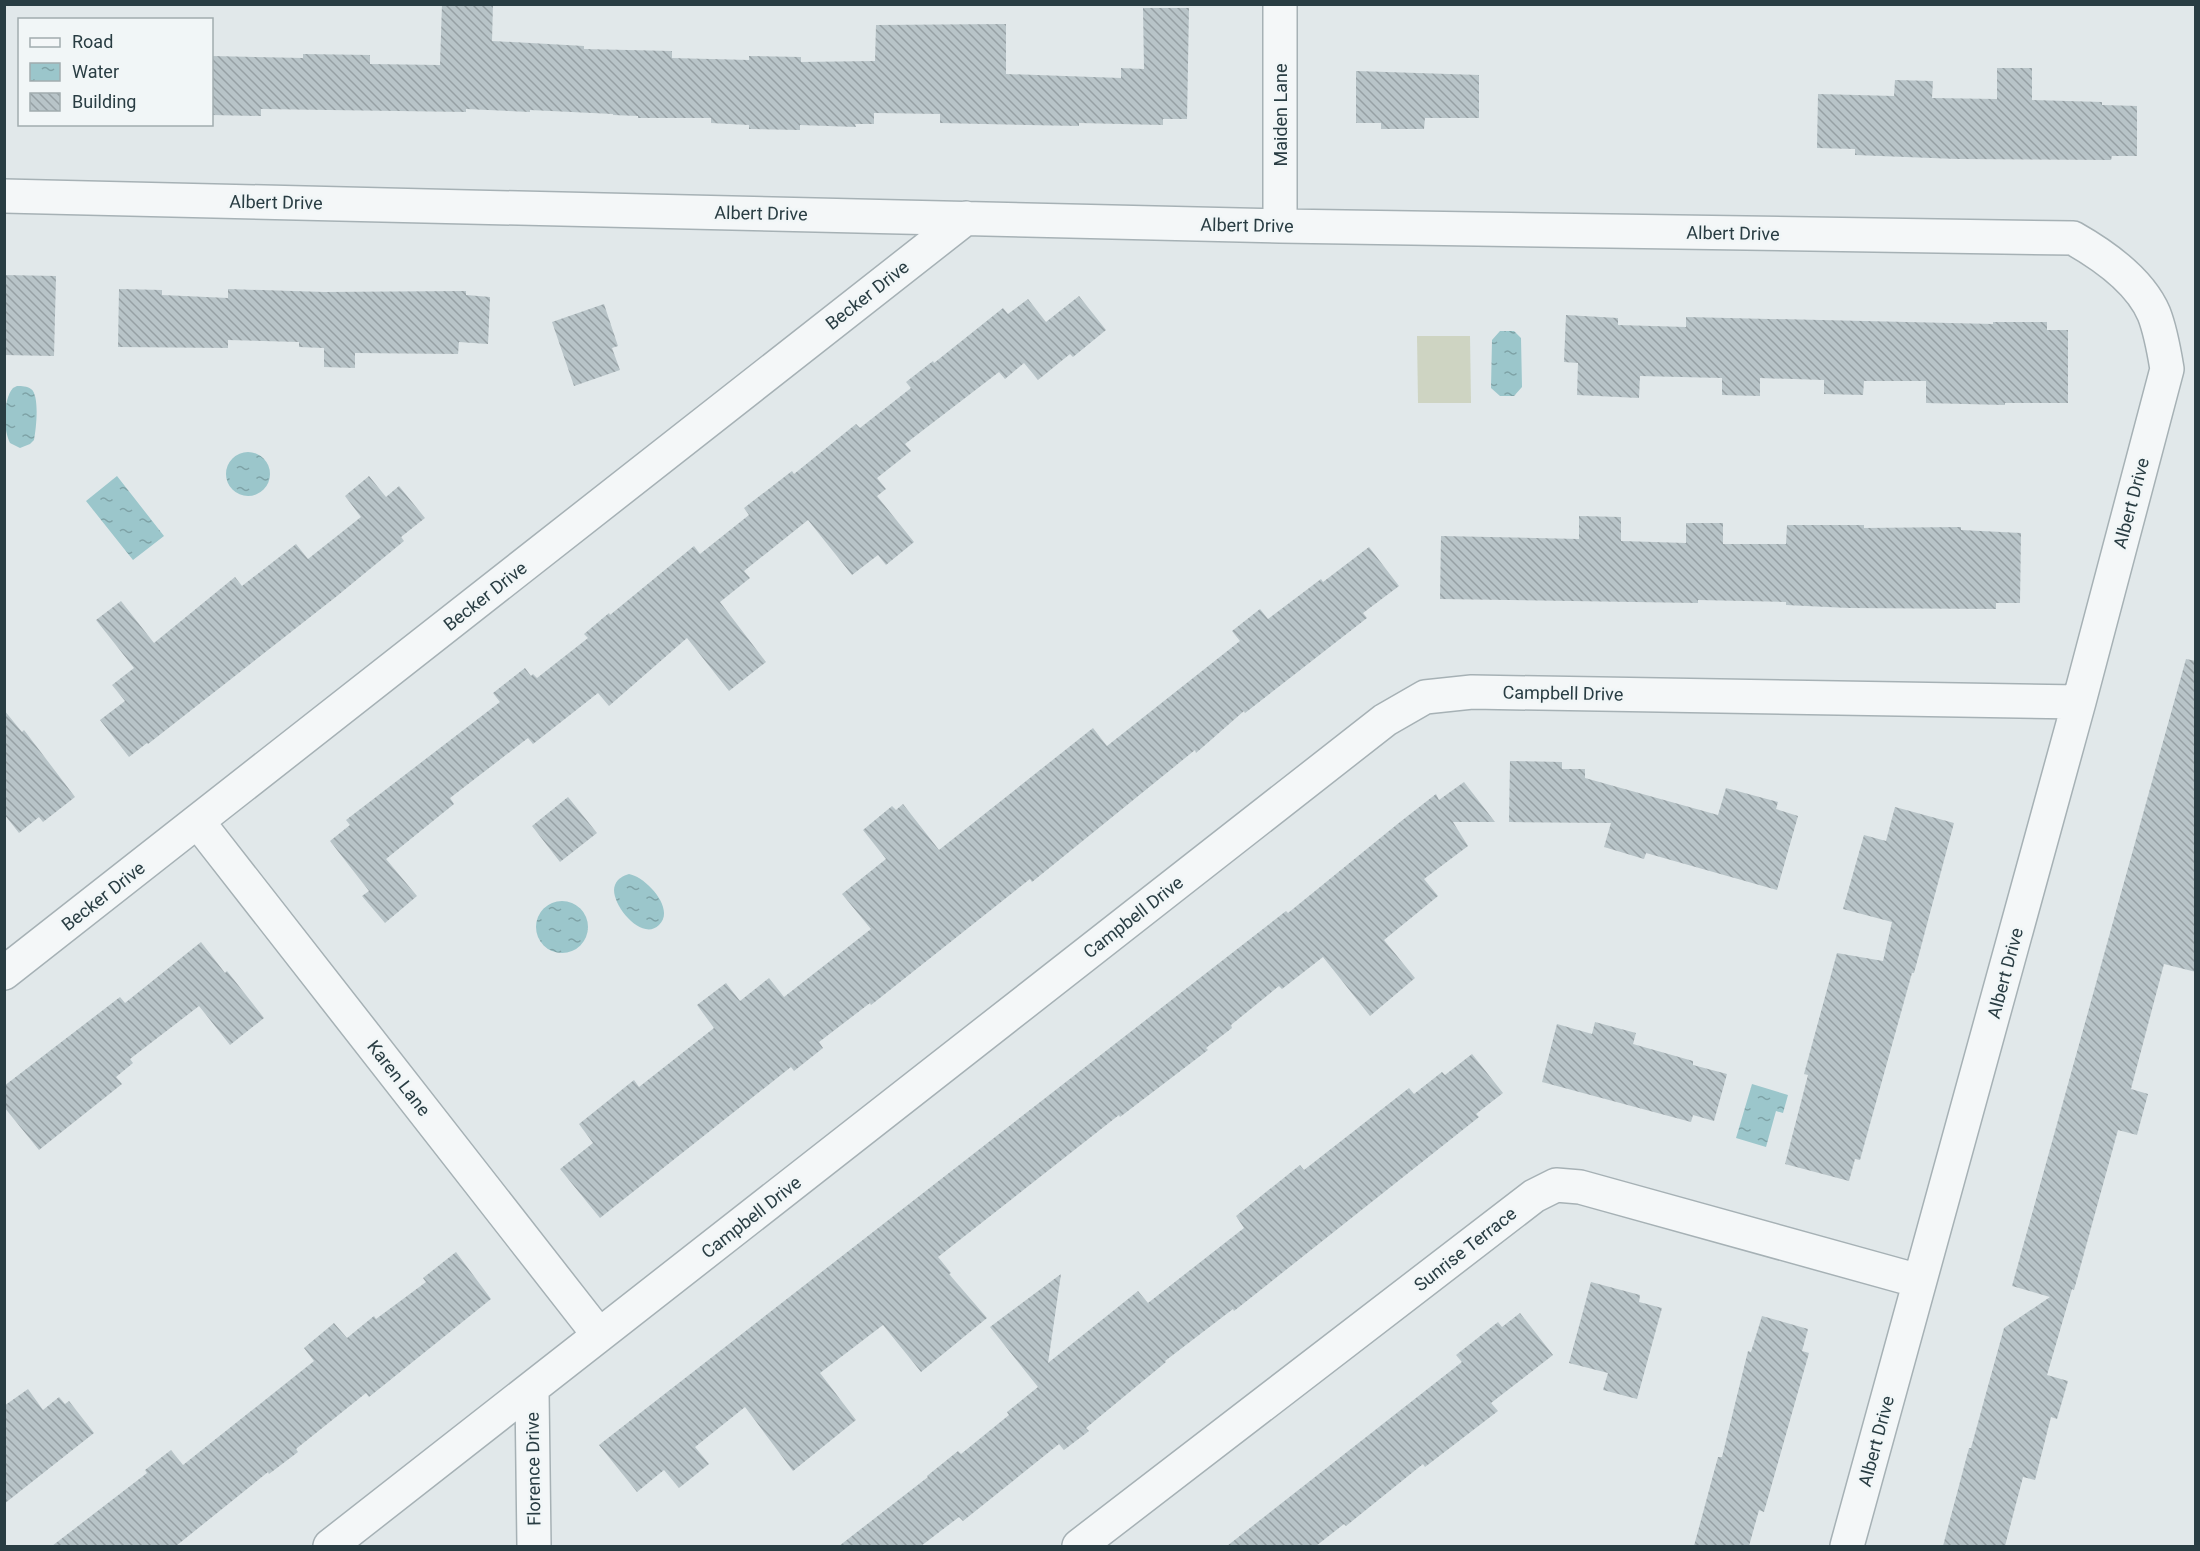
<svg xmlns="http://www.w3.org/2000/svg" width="2200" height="1551" font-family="Roboto,sans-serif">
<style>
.green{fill:#ced4c2}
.water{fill:url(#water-ripples)}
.building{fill:url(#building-back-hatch)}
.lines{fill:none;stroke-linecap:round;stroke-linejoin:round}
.minor-casing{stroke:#a6b1b5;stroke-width:36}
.minor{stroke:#f4f7f8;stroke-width:33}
.labels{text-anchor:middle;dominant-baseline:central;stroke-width:5;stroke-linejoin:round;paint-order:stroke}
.street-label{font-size:18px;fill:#293d43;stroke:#f1f6f7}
</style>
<defs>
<pattern id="water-ripples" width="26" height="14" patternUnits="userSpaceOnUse" patternTransform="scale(1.5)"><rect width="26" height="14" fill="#9bc6cb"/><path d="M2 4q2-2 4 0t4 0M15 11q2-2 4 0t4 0" fill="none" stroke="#7ea2a6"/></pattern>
<pattern id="building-back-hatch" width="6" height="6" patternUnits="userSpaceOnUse" patternTransform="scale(1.5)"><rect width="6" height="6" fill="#b8c4c8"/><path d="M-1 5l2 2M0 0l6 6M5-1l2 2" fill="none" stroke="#96a0a4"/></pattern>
</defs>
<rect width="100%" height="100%" fill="#e1e8ea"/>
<path class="green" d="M1417,336H1470L1471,403H1418Z"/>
<path class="water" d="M1500,331H1514L1521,338L1522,387L1514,396H1500L1491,388L1492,340Z
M17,386C22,386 27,386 31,389C40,395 36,430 34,440L30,444L20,448L10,443C3,430 3,399 13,388Z
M226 474a22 22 0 1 1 44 0a22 22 0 1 1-44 0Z
M117,476L164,536L133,560L86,501Z
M629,874C646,877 676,909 659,925C641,943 608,901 615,885C618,878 623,876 629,874Z
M536 927a26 26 0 1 1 52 0a26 26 0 1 1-52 0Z
M1752,1084L1788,1095L1783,1113L1776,1111L1766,1147L1736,1138Z"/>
<path class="building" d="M442,4H493L492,41L584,46V49L672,51V58L749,60V56L801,57V62L875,61L876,25L1006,24V74L1121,78V68L1144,69L1143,8H1189L1187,119H1163V125L1079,123V126L940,123V114L874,113V124H855L856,127L800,125V130L749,129V125L711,123V118H638V116L613,115V114L530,110V112L466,109V112L261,109V116L212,115V56L303,58V54L370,55V64L440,65Z
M1997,68H2032V100L2102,102V105L2137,106V156H2112L2111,160L1957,159L1855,155V149L1817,148L1818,94L1894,96L1895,80L1933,81L1932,98L1997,99Z
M1356,71L1479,75V118H1425L1424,129H1381V123H1356Z
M4,275L56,276L54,356L4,355Z
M119,289L162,290V295L228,298V289L324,292L466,291V295L490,297L488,344L459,342L458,354L355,353V368L324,367V348L299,347V342L228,340V348L118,347Z
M1079,296L1106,330L1073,357L1070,354L1038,380L1024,363L1005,379L999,372L905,444L911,451L877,478L886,489L877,496L914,542L886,565L878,555L852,575L808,520L744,571L750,578L720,602L766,662L729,691L687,638L609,706L598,693L533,744L528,738L450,798L454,804L386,859L417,896L385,923L362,896L369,891L330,841L350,825L346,820L500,702L493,693L525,668L531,676L533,674L537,678L588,638L584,634L609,613L610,615L694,546L700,554L749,515L744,508L792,471L794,474L856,424L860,428L911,388L906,382L933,361L934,363L1003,308L1008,314L1028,299L1046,322Z
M604,304L618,346L612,348L620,370L574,386L552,322Z
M1566,315L1618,318V325L1686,327V317L1993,324V322H2047V330H2068V403H2005V405L1926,403V381H1864L1863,395L1824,394V380L1760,378V396L1722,395V378L1640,376L1639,398L1577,395L1578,363L1564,362Z
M369,476L386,497L399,486L425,518L401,537L404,541L337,596L148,744L147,743L129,757L100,720L125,701L112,685L134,668L96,620L121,601L154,643L235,577L242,586L296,544L308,559L361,517L345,496Z
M1579,516L1621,517V541L1686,543V523H1723V544H1786L1787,525H1864V528L1961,527V530L2021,533L2020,603H1996V609L1849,608L1786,605V602L1698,600V603L1440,599L1441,536L1579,539Z
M1369,547L1399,586L1363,613L1367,618L1245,713L1244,711L1196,753L1195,750L1032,882L1030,879L871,1005L870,1003L819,1042L823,1048L794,1071L791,1067L600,1218L560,1169L593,1143L579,1124L634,1080L639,1087L714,1028L697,1005L726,983L740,1001L769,978L784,997L871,929L842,894L886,859L863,830L892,806L896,810L903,804L939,850L1093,728L1107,746L1240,641L1232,631L1260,609L1268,619L1321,579L1323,582Z
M2186,659L2196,661V972L2164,964L2131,1089L2148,1094L2137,1135L2118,1130L2074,1290L2072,1289L2047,1375L2068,1381L2057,1419L2051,1417L2035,1480L2023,1477L2005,1546H1943L1969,1448H1971L2004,1328L2050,1297L2012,1286Z
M4,710L22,732L24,730L75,797L43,822L39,817L19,833L4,814Z
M1510,761L1562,762V769H1585V778L1718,815L1726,788L1778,802L1776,809L1798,816L1777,890L1646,853L1644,859L1604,847L1611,823L1509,822Z
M1464,782L1495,822H1453L1468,846L1424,879L1438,896L1384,940L1415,978L1370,1016L1323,957L1282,989L1279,986L1231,1025L1232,1028L1206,1048L1208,1050L1120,1117L1119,1115L938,1257L951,1273L949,1274L987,1318L921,1372L883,1325L820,1373L856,1420L793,1471L745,1407L695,1447L709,1464L679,1488L664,1470L637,1492L599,1445L1286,911L1288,913L1400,822L1436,794L1439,800Z
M568,797L597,833L560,862L532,826Z
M1895,807L1954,823L1914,973H1912L1860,1160L1855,1159L1849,1181L1785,1164L1808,1075L1804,1074L1837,953L1883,961L1892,922L1843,909L1864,835L1886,841Z
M201,942L225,973L227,971L264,1018L230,1045L199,1006L130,1059L133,1063L116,1077L122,1084L39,1150L4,1107V1086L120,997L125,1003Z
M1595,1022L1636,1033L1633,1044L1693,1061V1065L1727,1074L1714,1121L1693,1115L1691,1122L1542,1082L1557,1024L1592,1034Z
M1472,1054L1503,1093L1476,1114L1479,1117L1234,1311L1233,1309L1165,1361L1166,1362L1086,1428L1089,1431L1064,1450L1059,1444L963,1521L959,1517L921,1546H839L928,1477L927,1476L958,1451L961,1454L1009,1415L1007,1412L1038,1387L990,1327L1061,1274L1048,1363L1138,1291L1148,1303L1244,1228L1236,1216L1300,1165L1304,1170L1409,1088L1414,1094L1442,1072L1445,1075Z
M456,1252L491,1299L369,1397L366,1393L296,1449L298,1452L269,1474L268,1472L176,1546H52L147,1473L145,1470L171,1450L183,1465L314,1361L304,1348L334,1323L347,1338L374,1316L376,1319L426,1282L423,1278Z
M1591,1282L1640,1295L1639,1302L1662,1308L1637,1399L1603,1390L1608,1373L1569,1363Z
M1520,1313L1553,1355L1491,1403L1498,1411L1425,1467L1423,1464L1346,1526L1344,1524L1316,1546H1227L1462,1362L1456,1355L1498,1322L1502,1327Z
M1762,1316L1808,1329L1802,1351L1809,1353L1764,1512L1759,1510L1749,1546H1694L1718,1457H1722L1748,1351L1751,1352Z
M28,1389L43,1410L59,1397L65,1404L69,1401L94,1433L4,1504V1406Z"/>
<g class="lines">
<defs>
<path id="minor" d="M4,196L1280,226L2073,238C2103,255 2140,281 2154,314C2161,332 2164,351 2167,369L2079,702L1847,1546
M1280,226V4
M198,822L599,1335
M4,973L966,218
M532,1391L534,1546
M330,1546L1385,720L1425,697L1472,692L2079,702
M1079,1546L1534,1196L1556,1185L1580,1187L1919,1281"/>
</defs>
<use href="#minor" class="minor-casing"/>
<use href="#minor" class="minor"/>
</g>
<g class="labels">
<g class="street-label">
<text transform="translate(1280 115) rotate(-90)">Maiden Lane</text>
<text transform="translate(276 202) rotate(1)">Albert Drive</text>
<text transform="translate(761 213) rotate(1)">Albert Drive</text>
<text transform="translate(1247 225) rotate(1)">Albert Drive</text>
<text transform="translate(1733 233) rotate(1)">Albert Drive</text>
<text transform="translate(867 295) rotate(-38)">Becker Drive</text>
<text transform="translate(2131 503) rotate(-75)">Albert Drive</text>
<text transform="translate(485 596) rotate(-38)">Becker Drive</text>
<text transform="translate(1563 693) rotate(1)">Campbell Drive</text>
<text transform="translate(103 896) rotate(-38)">Becker Drive</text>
<text transform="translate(1133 917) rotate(-38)">Campbell Drive</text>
<text transform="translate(2005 973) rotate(-75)">Albert Drive</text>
<text transform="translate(399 1078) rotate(52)">Karen Lane</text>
<text transform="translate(751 1217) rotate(-38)">Campbell Drive</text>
<text transform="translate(1465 1249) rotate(-38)">Sunrise Terrace</text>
<text transform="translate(1876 1441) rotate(-75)">Albert Drive</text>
<text transform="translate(533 1469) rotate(-91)">Florence Drive</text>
</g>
</g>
<rect width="2200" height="1551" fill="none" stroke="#293d43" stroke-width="12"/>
<rect x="18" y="18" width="195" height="108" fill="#f1f6f7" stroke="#a1acaf" stroke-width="1.5"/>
<rect x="30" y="38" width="30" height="9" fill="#f4f7f8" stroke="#a1acaf" stroke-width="1.5"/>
<text x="72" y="48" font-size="18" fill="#293d43">Road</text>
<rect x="30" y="63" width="30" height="18" fill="url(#water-ripples)" stroke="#a1acaf" stroke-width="1.5"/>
<text x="72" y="78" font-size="18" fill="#293d43">Water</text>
<rect x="30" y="93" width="30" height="18" fill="url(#building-back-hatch)" stroke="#a1acaf" stroke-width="1.5"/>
<text x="72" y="108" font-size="18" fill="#293d43">Building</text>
</svg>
